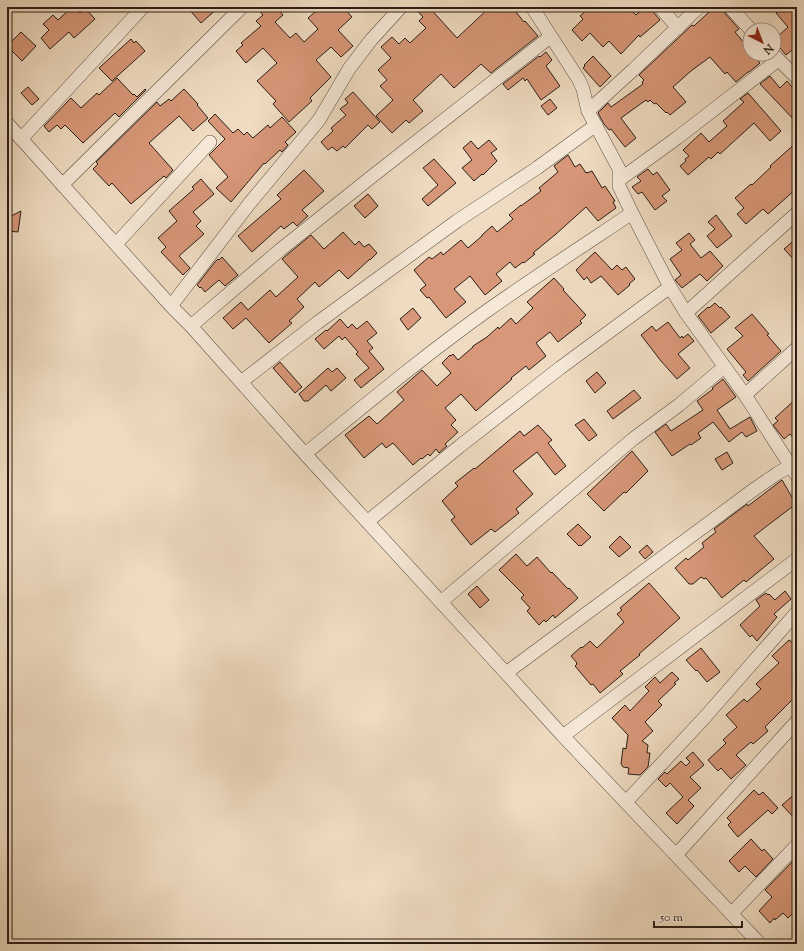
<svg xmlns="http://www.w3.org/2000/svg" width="804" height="951" font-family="'Sorts Mill Goudy',serif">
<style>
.building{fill:#d79778;stroke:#2a1e16}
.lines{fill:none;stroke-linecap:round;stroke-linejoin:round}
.street-casing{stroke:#5b4d41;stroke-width:14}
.street{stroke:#f5e8d7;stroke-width:13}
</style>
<rect width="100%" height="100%" fill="#efdbc1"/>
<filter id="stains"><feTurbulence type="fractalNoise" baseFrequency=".005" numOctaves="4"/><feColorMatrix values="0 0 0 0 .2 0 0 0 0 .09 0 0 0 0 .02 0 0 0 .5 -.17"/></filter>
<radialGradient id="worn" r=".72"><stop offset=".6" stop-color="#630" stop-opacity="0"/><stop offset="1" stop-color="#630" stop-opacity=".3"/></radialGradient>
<path class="building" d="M72,7H75L80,13L85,8L95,19L74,38L69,32L50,49L41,38L49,30L43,24L53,15L58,20Z
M187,7H219L201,23Z
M256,7H276L283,15L275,22L290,38L296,33L304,42L318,29L308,18L321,7H343L352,17L338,30L353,46L341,57L331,47L316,60L331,77L310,98L312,101L289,122L273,104L276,101L257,81L277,63L263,48L246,63L236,51L243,45L241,43L261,26L256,21L263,15Z
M414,7H429L457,38L490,7H512L524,22L525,21L538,36L491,73L481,64L454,88L441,74L413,100L423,111L409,123L406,120L392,133L376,116L393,100L380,86L387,80L378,70L391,58L381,47L392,37L399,44L405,38L410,43L426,28L419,21L423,17Z
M590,7H628L636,15L645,7H649L660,20L640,37L639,35L621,54L609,41L603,47L590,33L582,41L572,30L583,19L580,16Z
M707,7H722L724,12L739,29L735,32L750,50V54H752L760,63L759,64L749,72H748L736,82L727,72L725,74L710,57L691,71L673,87L686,102L670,115L667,112L666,113L656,103L654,104L650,100L648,102L646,100L621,118L636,138L625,147L611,129L609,130L604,124L598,113L608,103L611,107L643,84L642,82L644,80L639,75L692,25L694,26L709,12L707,9Z
M784,7H797V46L786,55L780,48V49L774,45V40L788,27L776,13Z
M21,32L36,46L22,61L7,46Z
M131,39L134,43L136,41L145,51L112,81L99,68Z
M546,52L552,60L546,66L560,86L541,100L527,79L525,81L523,78L508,90L503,84L539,56L540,57Z
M593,56L611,76L600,87L583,68L585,66L584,65Z
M770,76L780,88L787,81L797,93V123L760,84Z
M117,78L133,95L134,94L137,97L145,89L146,90L119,117L115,113L83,143L65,125L61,129L57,125L49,132L44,126L71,98L81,108L97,93L99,95Z
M28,87L39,99L32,105L21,93Z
M184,89L198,104L197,105L208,118L193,131L179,116L149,143L173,170L166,178L164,176L131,204L112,183L109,186L93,169L98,164L96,162L157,102L160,106L169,99L171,101Z
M353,92L380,122L372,129L368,125L345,148L343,146L337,151L332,147L328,150L321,142L333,131L331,128L346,115L340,109L348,103L345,99Z
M748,93L781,131L770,141L754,123L720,154L718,152L711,159L709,157L688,175L680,166L686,161L685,159L689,156L683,150L701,133L709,142L727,126L723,121L744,102L740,99Z
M550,99L557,108L548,115L541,106Z
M215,114L233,133L238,129L244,135L247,132L253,138L268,125L270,128L282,117L296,132L285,142L288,145L282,152L280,150L265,164L264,163L231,202L216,188L228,177L209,155L225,139L208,121Z
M489,140L497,149L491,153L497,161L483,175L482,174L474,181L462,168L472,160L463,148L471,141L478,149Z
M797,142V188L768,214L763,209L746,224L737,214L744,208L735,198L751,184L752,185L771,167L770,166Z
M568,155L575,167L580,164L586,173L587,172V173L592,171L602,188L605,186L615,201L613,202L616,208L598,221L586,207L556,234L533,253L535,254L524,263L523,262L515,268L510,262L496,274L502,281L485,295L470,276L454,289L466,302L446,318L429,297L427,298L420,290L426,285L414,270L429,257L432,259L441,252L443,255L461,240L468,248L482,236V235L492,226L497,232L513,219L509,215L521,205V206L541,191L539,188L558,172L554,166Z
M434,159L456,183L428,206L422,199L438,185L423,168Z
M648,169L653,175L657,172L670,190L662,196L667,201L655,210L642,192L638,194L632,187L641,181L637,177Z
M304,170L324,191L302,210L308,216L297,226L293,222L284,229L281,226L252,252L238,236L281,199L277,195Z
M201,179L214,194L193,212L201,221L196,226L204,234L179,256L190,268L183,275L161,252L166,247L158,238L177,221L169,211L194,189L192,187Z
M368,194L378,206L365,218L354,206Z
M21,211L18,232L7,231V218Z
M716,215L732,236L717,248L707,236L715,229L708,222Z
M343,232L355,245L359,241L364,247L369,244L377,253L370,260V259L348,279L339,270L319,287L315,282L297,299L304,307L289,321L292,323L269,343L246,318L233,329L223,318L241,302L248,310L270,290L276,297L298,277L282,259L311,235L324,249Z
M689,233L695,240L690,244L701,258L710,251L723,266L707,281L700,274L682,288L675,280L681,275L670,259L682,250L676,243Z
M792,242L797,247V263L784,249Z
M595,252L612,270L617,265L622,270L626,267L635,279L629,284L630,285L618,295L601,276L591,283L587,277L584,280L576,270Z
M222,257L238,275L225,286L219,280L205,292L201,287L200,288L197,285L215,262L218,259L219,260Z
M554,278L564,289L563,290L586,315L580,321L582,323L558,342L550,332L536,343L546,356L529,370L526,366L511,378L512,379L476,411L461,394L445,408L456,420L451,425L458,432L445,444L447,446L439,453L436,449L430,456L428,454L422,459L421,458L413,465L393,443L386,448L382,443L364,458L345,435L369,416L377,424L404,400L397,392L422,370L437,386L451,373L442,363L450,355L451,356L453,354L458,360L473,347V346L487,337L498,327L499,329L511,318L516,324L533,308L527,302Z
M715,303L720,308L721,307L730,317L711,333L698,316L708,307L709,308Z
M413,308L421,318L408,330L400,319Z
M752,314L769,334L767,335L781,351L748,381L743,375L746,372L727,349L743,336L735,328Z
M340,319L348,328L352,324L357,329L367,321L377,333L367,341L373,348L369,351L384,369L361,388L354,380L369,368L356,354L358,352L345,337L342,340L339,336L324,349L315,339L326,330L327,331Z
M668,322L680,338L682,336L683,338L688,334L694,341L678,354L690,368L677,379L661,361L641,335L652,326L656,331Z
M280,362L302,387L295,393L273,368Z
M328,368L332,372L337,368L346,378L331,391L326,385L308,401H304L299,394Z
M597,372L606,383L595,393L586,381Z
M723,379L736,397L717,410L730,429L750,417L757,431L746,437L742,432L729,442L713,422L698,433L701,438L691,445L690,444L672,456L655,432L666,424L671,431L703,410L697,401L713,389L712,388Z
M634,390L641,398L613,419L607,411Z
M797,398V442L790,434L784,439L773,425L778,421L775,418Z
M584,419L597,435L589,441L575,425Z
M538,425L552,440L548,443L566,466L555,475L537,452L513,471L533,494L516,509L519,513L495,532L491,529L471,545L451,520L455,517L442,501L458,486L455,483L474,468L475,469L520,431L524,436Z
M632,451L648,471L626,493L624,492L604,511L587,494Z
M727,452L733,463L722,470L715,459Z
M782,480L796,504L780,516L754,536L774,559L746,582L744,580L722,598L706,578L704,579L701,577L693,584H689L675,568L686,558L688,560L704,547L702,543L716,532L714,529L747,504L748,506Z
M578,524L591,537L581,546L580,545L579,546L567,534Z
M620,536L631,547L619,557L609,547Z
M647,545L653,552L645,559L639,552Z
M516,554L527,566L537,557L551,573L552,572L568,589L569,588L578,598L555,618L553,615L546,622L544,620L539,625L527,611L530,608L521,598L524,595L499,570Z
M649,583L680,618L639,654L640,655L620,671L623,674L600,693L593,684L591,685L575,666L577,664L576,663H577L571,656L581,647L582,648L590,641L597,648L624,622L617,614L622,610L620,608Z
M477,586L489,600L480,608L468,594Z
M785,591L791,599L774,614L777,617L757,641L752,635L750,637L740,625L760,606L756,600L766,593L768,595L769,594L775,600Z
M797,639V695L765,727L768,731L753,744L751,742L736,755L746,765L731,779L721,768L718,771L708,760L722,747L726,743L723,740L737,727L726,715L744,699L747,702L761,689L756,684L779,663L772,656L789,640L793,643Z
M701,648L720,672L707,682L697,670L696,671L686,660Z
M672,672L679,679L674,683L676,684L658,701L662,705L645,722L653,731L642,741L648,745L647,753H650L648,767L640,775L628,774L629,768L623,767L621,764L623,748L626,749L628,735L612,718L625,705L630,711L649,691L645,687L655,677L660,683Z
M693,752L704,765L690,777L701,788L688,800L694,806L677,824L666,813L683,797L670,783L666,787L658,779L665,772L667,774L681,761L686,766L690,762L686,758Z
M754,790L759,795L763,792L778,808L772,814L768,810L738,837L728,825L731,822L727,818Z
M797,792V821L782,805Z
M751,839L762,851L764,849L773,859L756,877L745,866L739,872L729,861Z
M797,857V909L788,918L783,913L775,920L774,918L770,923L759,911L772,897L765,890Z"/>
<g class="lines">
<defs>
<path id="street" d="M532,7L579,80L583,89L588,111L619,169V186L621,190L632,213L670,287L686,313L745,395L797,476
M660,7L678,28
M730,7L751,30
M773,54L797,78
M588,111L633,70L699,7
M7,123L171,306L191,326L305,454L506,673L563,736L760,944
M21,139L143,7
M619,180L677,138L778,60
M62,185L242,7
M116,244L210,142
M171,306L249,204L319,120L349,69L371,40L401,7
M686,313L797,213
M191,326L280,250L370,178L550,37
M241,382L317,323L373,282L457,221L537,168L596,125
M745,395L797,348
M305,454C365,405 425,355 488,310C535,277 584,245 632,213
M367,522L460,446L560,368L670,287
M441,602L633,439L679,405L724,367
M506,673L756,488L778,473L797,462
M563,736L797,559
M626,802L706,716L797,612
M676,855L797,721
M731,914L797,845"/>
</defs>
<use href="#street" class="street-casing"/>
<use href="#street" class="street"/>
</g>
<rect width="804" height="951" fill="none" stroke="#efdbc1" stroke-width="24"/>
<rect x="8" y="8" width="788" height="935" fill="none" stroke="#2a1e16" stroke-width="2"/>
<rect x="12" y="12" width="780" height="927" fill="none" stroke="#2a1e16"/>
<g transform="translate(762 42) rotate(138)"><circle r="19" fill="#f5e8d7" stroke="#a4978a"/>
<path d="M0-3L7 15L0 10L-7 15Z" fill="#8f2418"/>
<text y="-6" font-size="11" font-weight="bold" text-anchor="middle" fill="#2a1e16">N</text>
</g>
<path d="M654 921v6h88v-6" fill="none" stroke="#2a1e16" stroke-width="2"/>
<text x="660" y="921" font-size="12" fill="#2a1e16" stroke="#f5e8d7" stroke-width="3" paint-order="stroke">50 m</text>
<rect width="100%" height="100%" filter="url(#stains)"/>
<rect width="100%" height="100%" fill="url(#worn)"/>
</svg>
